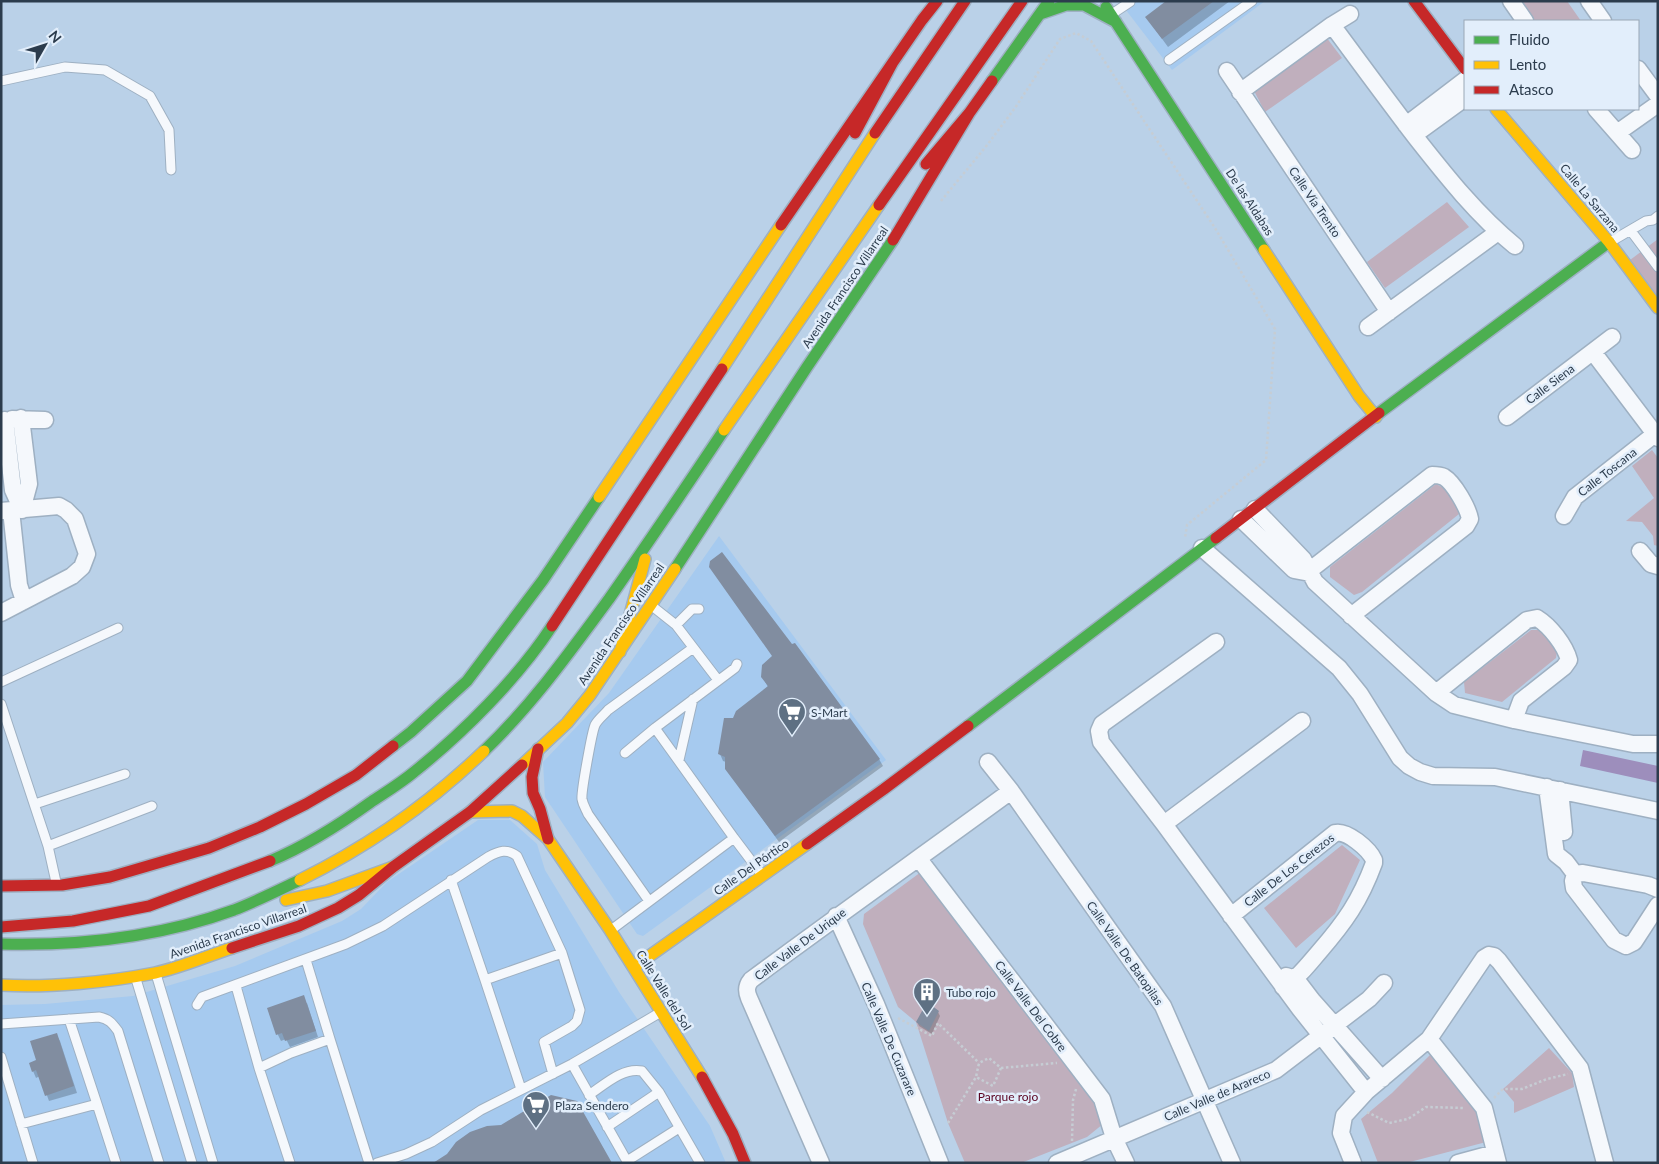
<svg xmlns="http://www.w3.org/2000/svg" width="1659" height="1164" font-family="Lato,sans-serif">
<style>
.built{fill:#a6caef}
.green{fill:#c0afbd}
.water{fill:#9d8ebc}
.shadow{fill:#0003}
.building{fill:#818da0}
.lines{fill:none;stroke-linecap:round;stroke-linejoin:round}
.lane-casing{stroke:#9eb0c2;stroke-width:11}
.street-casing{stroke:#9eb0c2;stroke-width:19}
.fast-casing{stroke:#9eb0c2;stroke-width:14}
.slow-casing{stroke:#9eb0c2;stroke-width:14}
.jam-casing{stroke:#9eb0c2;stroke-width:14}
.path{stroke:#c6cdd4;stroke-width:2.5;stroke-dasharray:2.5 2.5;stroke-linecap:butt}
.lane{stroke:#f5f8fc;stroke-width:9}
.street{stroke:#f5f8fc;stroke-width:16}
.fast{stroke:#4caf50;stroke-width:11}
.slow{stroke:#ffc107;stroke-width:11}
.jam{stroke:#c62828;stroke-width:11}
.labels{text-anchor:middle;dominant-baseline:central;stroke-width:5;stroke-linejoin:round;paint-order:stroke}
.street-label{font-size:12px;fill:#2c3c4d;stroke:#e2eefb}
.poi-label{font-size:12px;fill:#2c3c4d;stroke:#e2eefb;text-anchor:start}
.park-label{font-size:12px;fill:#5c0422;stroke:#e2eefb}
</style>
<rect width="100%" height="100%" fill="#bad1e8"/>
<path class="built" d="M1119,1H1265L1172,70Z
M719,536L886,760L643,936L637,934L545,797L543,762L609,693Z
M478,820H510L537,844L545,870L619,992L710,1126L726,1163H1V1005L45,1004L133,996L235,966L342,921L361,909L387,882Z"/>
<path class="green" d="M1518,1H1567L1581,21H1532Z
M1323,33L1342,58L1265,112L1252,87Z
M1447,202L1469,227L1385,288L1367,262Z
M1658,239V297L1630,260Z
M1652,450L1658,458V546L1654,545L1653,536L1642,522L1626,521L1654,498L1632,466Z
M1436,484C1447,488 1457,502 1459,514L1362,592L1354,595L1330,577V567Z
M1531,630H1542L1557,651L1556,658L1502,702L1465,693L1464,682Z
M1342,845L1360,860L1335,914L1296,948L1264,908Z
M921,872L1091,1096L1103,1124L1087,1137L1021,1163H965L948,1123L916,1022L898,1007L863,924L864,914Z
M1549,1048L1572,1073L1574,1087L1514,1113V1102L1503,1089Z
M1432,1053L1484,1120L1490,1141L1406,1163H1378L1361,1119L1392,1093Z"/>
<path class="water" d="M1583,750L1658,766V783L1580,766Z"/>
<path class="shadow" d="M1168,1H1230L1168,47L1152,25Z
M762,676L879,759L883,766L779,842L731,775L726,762L723,761L720,754L733,719L768,687Z
M307,1003L318,1037L290,1047L286,1039L281,1041L278,1035L269,1008Z
M938,1012L940,1016L932,1034L919,1026L917,1022Z
M56,1034L60,1041L77,1093L49,1101L40,1076L36,1078L33,1071L37,1061Z"/>
<path class="building" d="M1166,1H1214L1162,39L1145,17Z
M722,552L792,644L795,643L880,759L775,836L725,769V757L718,754L724,718H733L736,711L768,686L761,677L762,665L772,656L709,567L710,561Z
M304,995L316,1031L285,1041L282,1033L276,1035L267,1008Z
M927,1002L939,1011L929,1031L916,1022Z
M57,1033L74,1086L45,1096L36,1070L32,1072L29,1063L36,1060L30,1041Z
M551,1095L577,1101L612,1163H433L447,1154L456,1142L470,1132L487,1126L501,1125Z"/>
<g class="lines">
<defs>
<path id="lane" d="M1112,14L1130,2
M1169,60L1252,1
M1,81L65,67L105,70L150,96L169,130L171,170
M1631,231L1658,267
M1610,242L1646,221L1653,220L1658,216
M652,606L676,625L718,680
M676,625L692,609H699
M1,682L118,628
M1,704L48,846L56,882
M655,728L735,668L737,664
M679,760L693,699
M35,804L125,774
M734,838L762,875
M48,846L152,806
M451,880L485,980L562,953
M649,901L588,814C586,809 583,805 582,799C581,792 592,732 595,725C598,719 604,715 608,710L693,648
M611,930L734,838L655,728L625,753
M156,974L213,1163
M136,979L192,1163
M485,980L521,1089
M236,986L259,1068L290,1163
M197,1005L202,997L346,944L383,926L488,857C499,851 507,848 517,856L562,953L580,1010L577,1021L572,1026L544,1042L553,1074
M1,1024L99,1017C109,1019 112,1023 118,1031L159,1163
M330,1039L369,1163
M1,1057L33,1163
M572,1064L628,1163
M259,1068L291,1053L330,1039L306,960
M589,1095C604,1085 623,1067 642,1071L659,1092L700,1163
M97,1104L116,1163
M21,1124L97,1104L69,1019
M607,1127L659,1092
M627,1161L679,1128
M377,1163L406,1154L432,1142L481,1110L572,1064L661,1012"/>
<path id="street" d="M1511,1L1525,21
M1589,1L1603,21
M1332,25C1360,63 1388,101 1417,139C1447,177 1477,215 1515,246
M1638,69L1658,96
M1227,71L1389,312
M1240,92L1332,25L1350,14
M1596,109L1632,150
M1406,125L1465,80
M1617,133L1658,104
M1414,135L1465,98
M1368,327L1498,232
M1593,352L1658,438
M1507,417L1612,337
M21,418L29,484L22,510
M12,419L45,420
M5,420L13,490L22,510
M1255,509L1303,559L1315,582L1436,693L1454,705L1514,720L1633,744H1658
M11,510L19,585L24,601
M1,511L59,506L66,510L75,519L87,554L82,567L72,576L1,613
M1564,516L1575,497L1655,434
M1241,519L1294,570L1310,573
M1202,548L1339,668L1360,694L1400,758L1409,766L1420,772L1433,776L1495,777L1658,811
M1640,551L1651,564L1658,566
M1310,573L1314,567L1432,475C1436,475 1440,475 1444,477C1454,483 1468,508 1470,519L1466,526L1351,616
M1216,642L1102,724L1099,731L1101,742L1164,824L1300,1009L1366,1092
M1436,693L1527,620L1537,618C1550,626 1565,645 1569,660L1564,667L1521,701L1514,720
M988,762L1011,791L1163,1006L1232,1163
M1547,787L1556,854L1566,862L1575,874
M1560,790L1564,832
M1164,824L1302,721
M919,859L1102,1099L1114,1138L1126,1163
M1575,874L1573,881L1574,888L1614,940L1626,946L1634,942L1658,905
M1575,874L1583,873L1648,885L1658,889
M836,916L876,1004L940,1163
M1231,916L1335,833C1347,830 1369,849 1374,860V863C1360,901 1345,922 1319,952C1307,966 1298,978 1283,987
M1286,976L1296,979L1312,1000L1382,1079
M1429,1039L1484,1108L1498,1163
M821,1163L749,998C746,991 746,986 751,980C837,916 925,854 1011,791
M1057,1163L1276,1070L1369,999L1384,983
M1353,1163L1341,1133L1344,1116L1366,1092L1429,1039L1484,958L1489,955L1494,956L1499,961L1580,1068L1605,1163
M1458,1163L1495,1153"/>
<path id="fast" d="M1106,7L1264,250
M1040,14L1066,5H1084L1116,22
M992,81L1049,1
M1379,413L1609,242
M675,569L807,367L893,240
M968,726L1216,538
M393,746L411,732L467,681L543,580L599,497
M484,751C532,705 570,652 609,599C648,543 686,487 724,430
M270,861C306,846 339,825 371,802C386,792 401,783 414,772C463,733 518,678 552,626
M1,944C80,946 160,937 234,910C257,901 279,890 300,880"/>
<path id="slow" d="M1496,109L1609,242L1658,308
M1264,250L1359,396L1376,417
M722,369L875,133
M724,430L879,205
M599,497L781,225
M620,652L645,559
M522,765L567,723L590,695L675,569
M470,812L512,811L522,816L548,839L610,930L702,1077
M300,880C367,847 430,803 484,751
M286,900L327,891L393,867
M634,967L807,844
M1,985C48,988 109,982 155,973C180,968 207,956 232,948"/>
<path id="jam" d="M1414,1L1465,69
M855,133L893,62
M875,133L965,1
M926,164L970,112
M879,205L1022,1
M781,225L922,20L937,1
M893,240L970,112L992,81
M1216,538L1379,413
M552,626L722,369
M538,749L532,777L533,793L540,809L548,839
M807,844L884,789L968,726
M1,886L62,885L110,877L209,848L260,827L306,804L356,775L393,746
M1,927L73,921L149,906L270,861
M232,948L299,926L338,908L359,895L393,867L470,812L522,765
M702,1077L733,1134L745,1163"/>
</defs>
<use href="#lane" class="lane-casing"/>
<use href="#street" class="street-casing"/>
<use href="#fast" class="fast-casing"/>
<use href="#slow" class="slow-casing"/>
<use href="#jam" class="jam-casing"/>
<path class="path" d="M941,201L988,144L1015,108L1060,39L1076,33L1091,41L1215,228L1275,329L1266,460L1187,525L1185,538
M898,1018L932,1036L938,1023L979,1063
M1001,1068L993,1086L976,1077L979,1063L989,1058L1001,1068L1057,1063
M1494,1098L1503,1089H1522L1547,1079L1568,1074
M1367,1112L1389,1123L1408,1119L1426,1107L1465,1108
M948,1123L976,1077
M1072,1141L1073,1100L1076,1089"/>
<use href="#lane" class="lane"/>
<use href="#street" class="street"/>
<use href="#fast" class="fast"/>
<use href="#slow" class="slow"/>
<use href="#jam" class="jam"/>
</g>
<defs>
<symbol id="supermarket-pin" viewBox="-11 -11 22 30"><path d="M0 17L-7.5 6A9.5 9.5 0 1 1 7.5 6Z" fill="#5e7083" stroke="#e2eefb"/><path d="M-6-5.5h2.5l.6 2H6L4.5 2H-2.5L-4.4-4H-6ZM-1.5 3.2a1.3 1.3 0 1 0 .1 0ZM3 3.2a1.3 1.3 0 1 0 .1 0Z" fill="#fff"/></symbol>
<symbol id="building-pin" viewBox="-11 -11 22 30"><path d="M0 17L-7.5 6A9.5 9.5 0 1 1 7.5 6Z" fill="#5e7083" stroke="#e2eefb"/><path d="M-4-6H4V6H1V3H-1V6H-4ZM-2.5-4.3h1.7v1.8h-1.7ZM.8-4.3h1.7v1.8H.8ZM-2.5-1h1.7V.8h-1.7ZM.8-1h1.7V.8H.8Z" fill="#fff"/></symbol>
</defs>
<g fill-rule="evenodd">
<use href="#supermarket-pin" x="776" y="696" width="32" height="43"/>
<use href="#building-pin" x="911" y="976" width="32" height="43"/>
<use href="#supermarket-pin" x="520" y="1089" width="32" height="43"/>
</g>
<g class="labels">
<g class="street-label">
<text transform="translate(1590 198) rotate(50)">Calle La Sarzana</text>
<text transform="translate(1250 202) rotate(57)">De las Aldabas</text>
<text transform="translate(1315 202) rotate(56)">Calle Vía Trento</text>
<text transform="translate(845 287) rotate(-56)">Avenida Francisco Villarreal</text>
<text transform="translate(1550 384) rotate(-37)">Calle Siena</text>
<text transform="translate(1607 472) rotate(-38)">Calle Toscana</text>
<text transform="translate(621 624) rotate(-56)">Avenida Francisco Villarreal</text>
<text transform="translate(751 867) rotate(-35)">Calle Del Pórtico</text>
<text transform="translate(1289 870) rotate(-38)">Calle De Los Cerezos</text>
<text transform="translate(238 931) rotate(-19)">Avenida Francisco Villarreal</text>
<text transform="translate(800 944) rotate(-37)">Calle Valle De Urique</text>
<text transform="translate(1125 953) rotate(55)">Calle Valle De Batopilas</text>
<text transform="translate(664 990) rotate(58)">Calle Valle del Sol</text>
<text transform="translate(1031 1006) rotate(53)">Calle Valle Del Cobre</text>
<text transform="translate(889 1039) rotate(67)">Calle Valle De Cuzarare</text>
<text transform="translate(1217 1095) rotate(-23)">Calle Valle de Arareco</text>
</g>
<g class="poi-label">
<text x="811" y="712">S-Mart</text>
<text x="946" y="992">Tubo rojo</text>
<text x="555" y="1105">Plaza Sendero</text>
</g>
<g class="park-label">
<text x="1008" y="1096">Parque rojo</text>
</g>
</g>
<rect width="1659" height="1164" fill="none" stroke="#2c3c4d" stroke-width="5"/>
<rect x="1464" y="20" width="175" height="90" fill="#e2eefb" stroke="#99a7b5"/>
<rect x="1474" y="36" width="25" height="8" fill="#4caf50" stroke="#99a7b5"/>
<text x="1509" y="45" font-size="15" fill="#2c3c4d">Fluido</text>
<rect x="1474" y="61" width="25" height="8" fill="#ffc107" stroke="#99a7b5"/>
<text x="1509" y="70" font-size="15" fill="#2c3c4d">Lento</text>
<rect x="1474" y="86" width="25" height="8" fill="#c62828" stroke="#99a7b5"/>
<text x="1509" y="95" font-size="15" fill="#2c3c4d">Atasco</text>
<g transform="translate(45 45) rotate(51)" stroke="#e2eefb" stroke-width="4" paint-order="stroke">
<path d="M0-4L9 19L0 12L-9 19Z" fill="#2c3c4d"/>
<text y="-8" font-size="14" font-weight="bold" text-anchor="middle" fill="#2c3c4d">N</text>
</g>
</svg>
